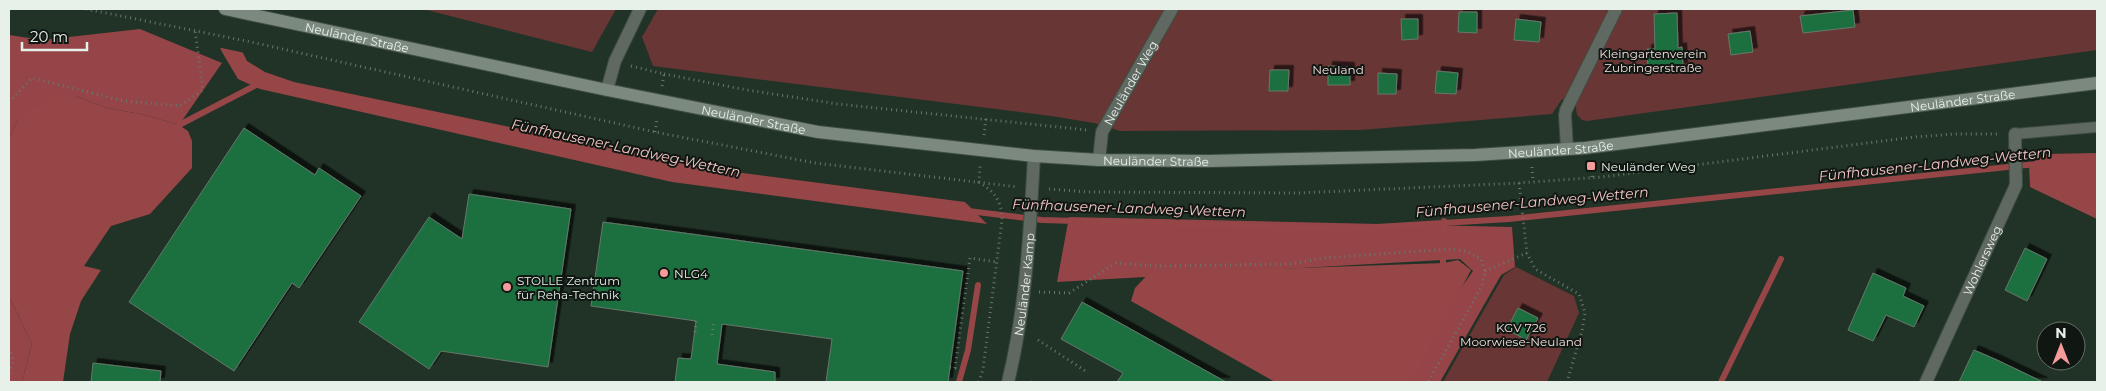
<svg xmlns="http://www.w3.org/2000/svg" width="2106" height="391" font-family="Montserrat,sans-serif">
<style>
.green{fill:#693636}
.forest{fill:#954547}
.water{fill:#964647}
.pier{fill:#213226}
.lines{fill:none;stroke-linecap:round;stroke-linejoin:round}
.stream{stroke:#964647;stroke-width:6}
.building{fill:#1d6f40;stroke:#66786b;filter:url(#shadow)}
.service-casing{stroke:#3d4d41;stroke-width:12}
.minor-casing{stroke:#3d4d41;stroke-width:14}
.secondary-casing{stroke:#3d4d41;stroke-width:14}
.path{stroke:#69776d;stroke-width:3;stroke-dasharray:1 4;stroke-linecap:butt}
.service{stroke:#606862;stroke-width:10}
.minor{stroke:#606862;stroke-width:12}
.secondary{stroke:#7c897f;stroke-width:12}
.poi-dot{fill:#f59b9a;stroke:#101712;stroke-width:2}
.labels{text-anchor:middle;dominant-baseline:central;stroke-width:4;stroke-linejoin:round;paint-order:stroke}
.street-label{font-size:12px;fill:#e7f1e9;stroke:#101712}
.park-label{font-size:12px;fill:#f5dddc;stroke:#101712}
.poi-label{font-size:12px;fill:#e7f1e9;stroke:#101712;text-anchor:start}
.water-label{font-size:14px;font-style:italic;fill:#f5c5c3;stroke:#101712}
</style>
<defs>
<filter id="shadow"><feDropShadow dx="4.5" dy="-4.5" stdDeviation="0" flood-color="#0009"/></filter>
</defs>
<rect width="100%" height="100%" fill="#213226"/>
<path class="green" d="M423,9H616L592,52Z
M658,9H2097V50L1587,121L1582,120L1577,115L1575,103L1562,99L1552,114L1361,130L1120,131L1094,123L1051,116L653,66L642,37Z
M1516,267L1574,296L1579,313L1547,382H1443L1504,275Z"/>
<path class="forest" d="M140,29L222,63L179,125L141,114L106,108L75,96L17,121L9,139V35L42,40Z
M1069,217L1512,227L1515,267L1501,275L1440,382H1395L1473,271L1460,259L1057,282Z
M9,296L32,344L22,382H9Z"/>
<path class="water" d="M203,9H221L247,61L265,72L294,82L712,169L965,202L987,224L672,182L260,89L238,79L222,52Z
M51,95L75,96L106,108L141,114L179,125L188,131L192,141V168L150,214L111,226L84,266L101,270L81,301L70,334L63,382H22L32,344L9,296V139L17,121Z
M2097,153V219L2030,187L2029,165L2045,154Z
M1458,260L1471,270L1412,382H1275L1131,301L1135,288L1149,273L1444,263Z"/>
<path class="pier" d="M200,9H224L245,53L217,47Z"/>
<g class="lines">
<path class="stream" d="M179,125L260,83
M968,211L1042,220L1343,229L1509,219L2036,164
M1444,232V221
M1443,270V259
M959,382L968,350L978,285
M1721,382L1781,259"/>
</g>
<path class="building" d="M1853,10L1855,27L1803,33L1800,16Z
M1459,12H1477V33L1458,32Z
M1677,13L1678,48L1682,47L1683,67L1648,69L1647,49H1655L1654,14Z
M1401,19H1418V39L1402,40Z
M1516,19L1541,22L1539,42L1514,40Z
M1750,31L1753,52L1731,55L1728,34Z
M1328,66L1350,67V85H1328Z
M1270,70H1289L1288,91H1269Z
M1437,71L1458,73L1456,94L1435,93Z
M1378,73L1397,74L1396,94H1378Z
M244,128L315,175L319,168L361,196L299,288L292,283L234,371L129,302Z
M469,194L571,209L548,367L441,351L429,369L359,322L429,217L462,239Z
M603,222L963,271L948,382H826L832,339L722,324L717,364L775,372V382H675L678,358L691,359L696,321L591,306Z
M2025,248L2047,259L2027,301L2005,290Z
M1873,273L1906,288L1903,296L1924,306L1914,327L1886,315L1873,341L1848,330Z
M1082,302L1226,382H1117L1123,373L1061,339Z
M1518,308L1538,318L1526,340L1507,329Z
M1974,350L1997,360L2043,382H1959Z
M93,363L161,371L160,382H91Z"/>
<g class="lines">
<defs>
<path id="service" d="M2015,134L2097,127"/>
<g id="minor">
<path d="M607,90L615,61L640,9"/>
<path d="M1567,149L1565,115L1566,110L1616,9"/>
<path id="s1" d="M1099,160L1102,132L1172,9"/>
<path id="s2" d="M1008,382C1026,309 1030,231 1034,156"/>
<path id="s3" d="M1926,382L2016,185L2015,134"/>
</g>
<g id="secondary">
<path id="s4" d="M225,9L607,90L818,132L1034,156L1099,160L1208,161L1475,155L1585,148L2097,83"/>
</g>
</defs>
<use href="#service" class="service-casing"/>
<use href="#minor" class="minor-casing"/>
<use href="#secondary" class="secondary-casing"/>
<path class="path" d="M86,9L251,42L655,132L815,163L1018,187
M631,66L664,74L662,86
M664,74L747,90L838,104L1087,130
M9,102L32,78L124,101L180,106L203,90L195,30
M655,132L657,119
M984,135L986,118
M1591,166L1592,177
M1532,167L1533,182
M1519,183L1527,253L1535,269L1579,294L1585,313L1582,331L1567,382
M1049,189L1087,192L1299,193L1519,183L1602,177L1914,137L1955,134H1999
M1485,271L1527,253
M1039,292L1069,293L1116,263L1157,266L1291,264L1323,258L1450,249L1466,251L1481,259L1485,271L1482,286L1428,382
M695,332L696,321
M712,335L714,323
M1038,340L1087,372
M9,348L13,360L9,376
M950,367L955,368L970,258L997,262
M979,382L983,369L1002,220C1002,200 994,192 979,182L980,166
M1032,382L1033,380"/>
<use href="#service" class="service"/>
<use href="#minor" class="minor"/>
<use href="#secondary" class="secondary"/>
</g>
<g class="poi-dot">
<rect x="1586" y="161" width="10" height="10" rx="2.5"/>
<circle cx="664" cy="273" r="5"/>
<circle cx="507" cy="287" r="5"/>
</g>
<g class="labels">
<g class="street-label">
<text stroke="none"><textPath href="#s4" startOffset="135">Neuländer Straße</textPath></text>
<text stroke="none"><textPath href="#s1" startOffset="85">Neuländer Weg</textPath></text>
<text stroke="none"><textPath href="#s4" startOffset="1755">Neuländer Straße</textPath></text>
<text stroke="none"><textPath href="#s4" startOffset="540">Neuländer Straße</textPath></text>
<text stroke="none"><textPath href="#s4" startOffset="1350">Neuländer Straße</textPath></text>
<text stroke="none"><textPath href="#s4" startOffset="945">Neuländer Straße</textPath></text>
<text stroke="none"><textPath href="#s3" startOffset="134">Wohlersweg</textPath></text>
<text stroke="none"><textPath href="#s2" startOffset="99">Neuländer Kamp</textPath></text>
</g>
<g class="park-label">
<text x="1653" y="53">Kleingartenverein<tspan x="1653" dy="14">Zubringerstraße</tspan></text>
<text x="1338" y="69">Neuland</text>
<text x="1521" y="327">KGV 726<tspan x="1521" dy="14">Moorwiese-Neuland</tspan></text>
</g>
<g class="poi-label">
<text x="1601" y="166">Neuländer Weg</text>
<text x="674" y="273">NLG4</text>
<text x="517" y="280">STOLLE Zentrum<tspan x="517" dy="14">für Reha-Technik</tspan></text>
</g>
<g class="water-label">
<text transform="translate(626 148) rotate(12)">Fünfhausener-Landweg-Wettern</text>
<text transform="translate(1935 164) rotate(-6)">Fünfhausener-Landweg-Wettern</text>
<text transform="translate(1532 202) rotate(-5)">Fünfhausener-Landweg-Wettern</text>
<text transform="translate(1129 208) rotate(2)">Fünfhausener-Landweg-Wettern</text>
</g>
</g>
<rect width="2106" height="391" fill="none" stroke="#e7f1e9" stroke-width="20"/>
<g transform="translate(2061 346)"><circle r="24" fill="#101712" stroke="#666e68"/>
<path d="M0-4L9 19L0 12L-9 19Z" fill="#f59b9a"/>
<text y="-8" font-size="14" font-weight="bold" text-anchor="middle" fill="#e7f1e9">N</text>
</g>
<path d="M22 42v8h65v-8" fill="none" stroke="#e7f1e9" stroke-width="2.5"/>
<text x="30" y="42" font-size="15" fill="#e7f1e9" stroke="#101712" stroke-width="4" paint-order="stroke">20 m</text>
</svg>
